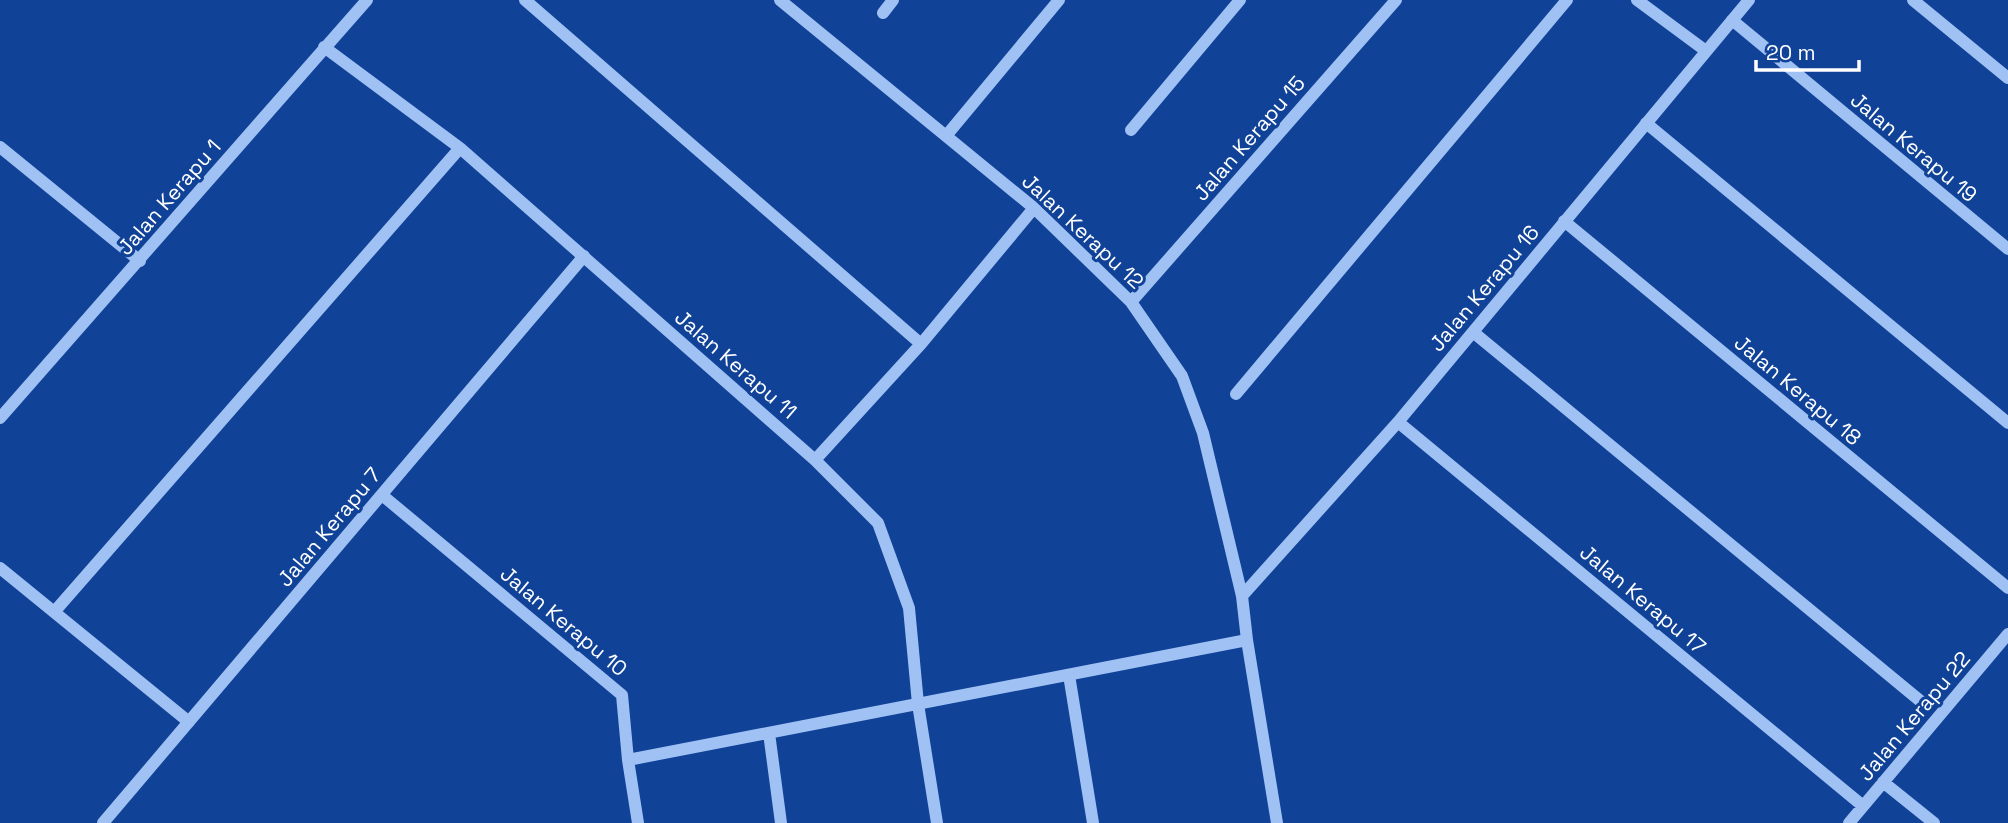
<svg xmlns="http://www.w3.org/2000/svg" width="2008" height="823" font-family="'Space Grotesk',sans-serif">
<style>
.lines{fill:none;stroke-linecap:round;stroke-linejoin:round}
.minor{stroke:#a0c1f4;stroke-width:12}
.labels{text-anchor:middle;dominant-baseline:central;stroke-width:6;stroke-linejoin:round;paint-order:stroke}
.street-label{font-size:21px;fill:#fff;stroke:#104298}
</style>
<rect width="100%" height="100%" fill="#104298"/>
<g class="lines">
<path class="minor" d="M525,0L921,344
M780,0L1034,208L1131,302L1182,376L1203,433L1242,596L1247,640L1277,823
M1637,0L1706,51
M1913,0L2008,78
M883,13L893,0
M1732,20L2008,249
M324,47L460,148L815,460L878,523L909,608L918,704L937,823
M1646,123L2008,423
M1131,130L1240,0
M946,136L1059,0
M0,147L140,261
M1564,221L2008,588
M1131,302L1396,0
M1473,332L1924,704
M1236,394L1567,0
M0,418L367,0
M1398,422L1863,806
M815,460L921,344L1034,208
M382,495L622,695L628,760L638,823
M0,568L189,722
M1242,596L1398,422L1749,0
M55,611L460,148
M1069,675L1093,823
M769,733L781,823
M628,760L1247,640
M1883,782L1934,823
M103,823L584,256
M1849,823L2008,634"/>
</g>
<g class="labels">
<g class="street-label">
<text transform="translate(1249 138) rotate(-49)">Jalan Kerapu 15</text>
<text transform="translate(1914 147) rotate(40)">Jalan Kerapu 19</text>
<text transform="translate(169 197) rotate(-49)">Jalan Kerapu 1</text>
<text transform="translate(1083 231) rotate(43)">Jalan Kerapu 12</text>
<text transform="translate(1484 288) rotate(-50)">Jalan Kerapu 16</text>
<text transform="translate(736 364) rotate(41)">Jalan Kerapu 11</text>
<text transform="translate(1798 390) rotate(40)">Jalan Kerapu 18</text>
<text transform="translate(329 527) rotate(-50)">Jalan Kerapu 7</text>
<text transform="translate(1643 599) rotate(40)">Jalan Kerapu 17</text>
<text transform="translate(564 621) rotate(40)">Jalan Kerapu 10</text>
<text transform="translate(1914 716) rotate(-50)">Jalan Kerapu 22</text>
</g>
</g>
<path d="M1756 60v10h103v-10" fill="none" stroke="#ffffff" stroke-width="3.5"/>
<text x="1766" y="60" font-size="21" fill="#ffffff" stroke="#104298" stroke-width="5" paint-order="stroke">20 m</text>
</svg>
